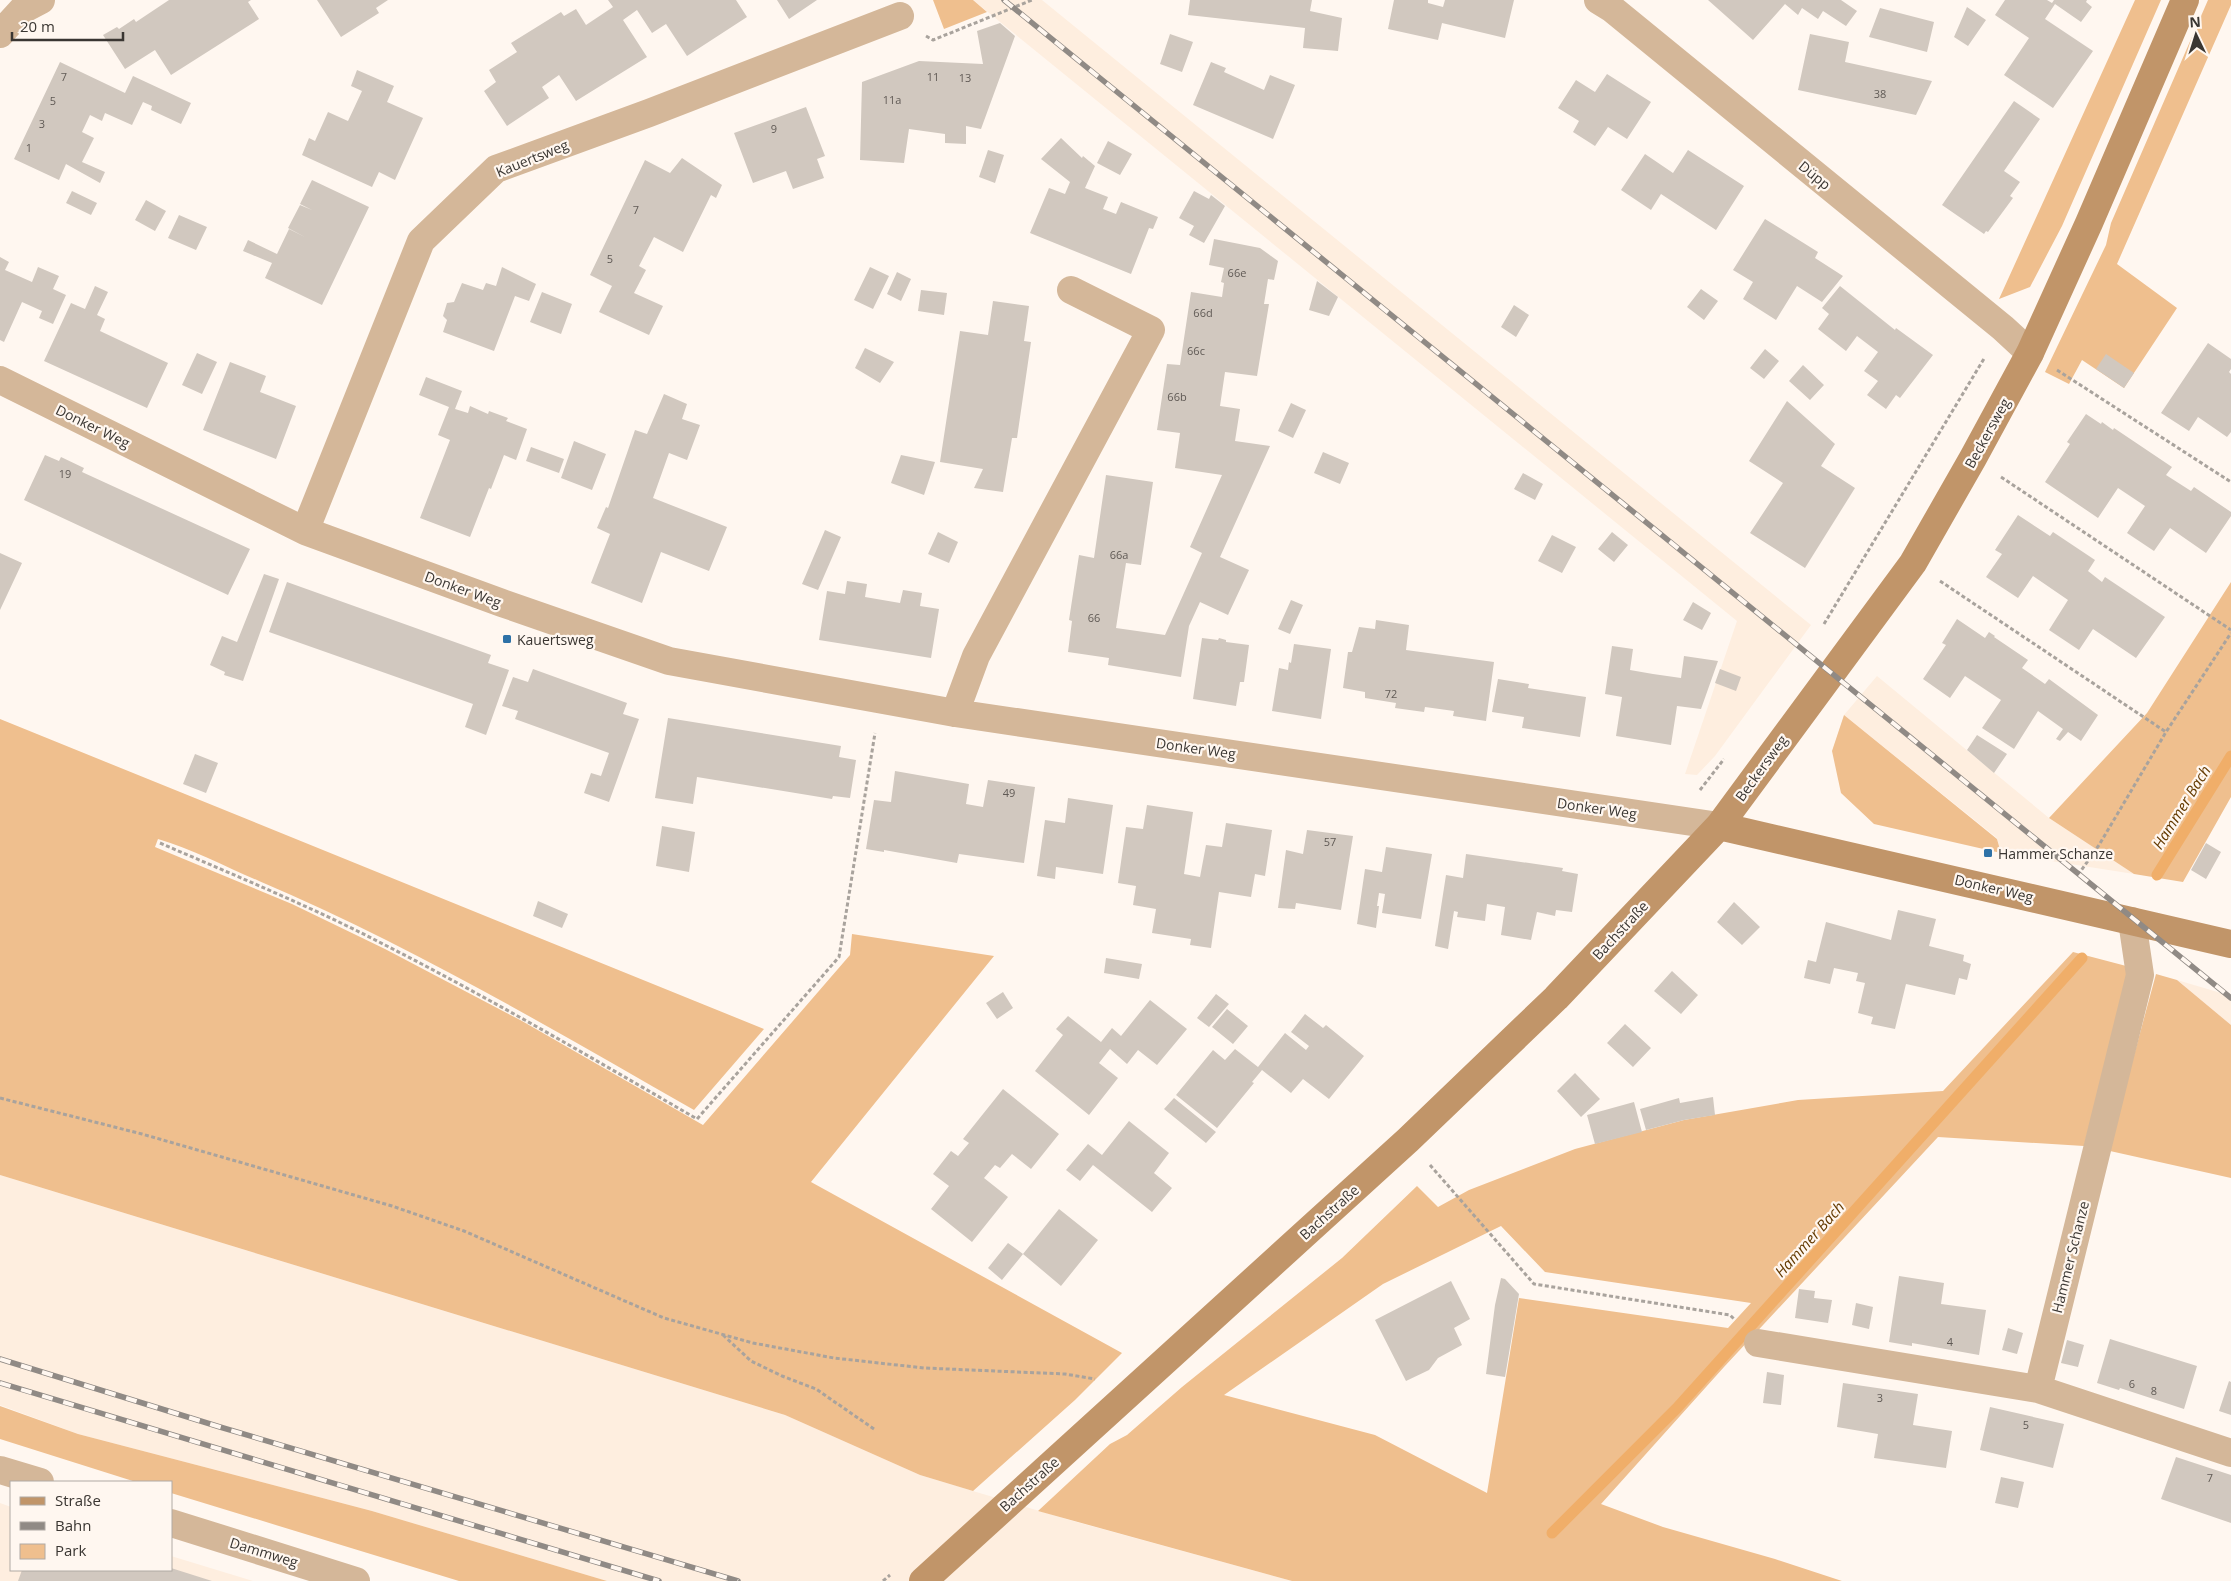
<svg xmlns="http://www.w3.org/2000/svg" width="2231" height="1581" font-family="'Open Sans',sans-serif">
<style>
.built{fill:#feeedf}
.green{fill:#efbf8e;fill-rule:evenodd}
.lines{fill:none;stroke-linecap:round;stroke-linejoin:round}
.stream{stroke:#f0ae69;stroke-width:11}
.building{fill:#d1c8bf}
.path{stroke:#a9a39d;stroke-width:3;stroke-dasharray:4 2.5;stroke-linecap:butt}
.street{stroke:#d4b799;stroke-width:28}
.secondary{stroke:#c19569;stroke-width:28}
.rail-casing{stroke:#908a85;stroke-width:5.5}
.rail{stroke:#fff7f0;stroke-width:4;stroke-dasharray:11;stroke-linecap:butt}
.poi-dot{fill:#2e71a6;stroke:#fff7f0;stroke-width:2}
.labels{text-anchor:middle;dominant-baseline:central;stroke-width:4.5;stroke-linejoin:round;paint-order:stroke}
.number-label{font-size:11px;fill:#605a55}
.street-label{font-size:14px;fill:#3a3632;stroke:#fff7f0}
.poi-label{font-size:14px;fill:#3a3632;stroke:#fff7f0;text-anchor:start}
.water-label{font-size:15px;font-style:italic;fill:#643a00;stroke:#fff7f0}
</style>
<rect width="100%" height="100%" fill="#fff7f0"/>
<path class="built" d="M973,0H1042L1811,625L1715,756L1697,775L1685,774L1737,621Z
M1877,676L2049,818L2134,874L2001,853L1997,838L1844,715Z
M2177,980L2231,996V1025Z
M0,1175L785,1415L920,1475L973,1491L1073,1521L1292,1581H607L372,1511L78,1434L0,1405Z
M0,1503L11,1507V1570H171V1556L253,1581H0Z"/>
<path class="green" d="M933,0H973L987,12L944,29Z
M2135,0H2161L2062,226L2030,287L1999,299Z
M2208,0H2231V5L2117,264L2177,308L2124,388L2082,360L2069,384L2045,372L2106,245L2111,223Z
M2231,582V797L2183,882L2134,874L2049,818L2147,713Z
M1844,715L1997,839L2001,853L1874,824L1841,793L1832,751Z
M0,719L764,1029L694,1110C552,1029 410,945 259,881C226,867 192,849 158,839L155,847L292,904L385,949L522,1021L703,1125L850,955L852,934L994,956L811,1182L1122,1353L1075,1400L973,1491L920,1475L785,1415L0,1175Z
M2073,952L2130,967L2084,1146L1938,1137L1724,1367L1601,1504L1663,1527L1775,1559L1842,1581H1292L1038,1511L1110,1444L1127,1435L1182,1387L1342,1258L1417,1186L1438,1207L1469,1190L1575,1149L1684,1120L1798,1100L1943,1091ZM1501,1226L1545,1272L1751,1303L1728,1328L1519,1298L1487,1493L1375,1435L1224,1395L1383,1284Z
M2156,974L2177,980L2231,1025V1178L2110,1151L2120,1107Z
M0,1406L78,1434L372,1511L607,1581H459L171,1493V1482H136L0,1439Z"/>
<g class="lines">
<path class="stream" d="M2157,875L2231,756
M1552,1533L1677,1408L2082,958"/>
</g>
<path class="building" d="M169,0H251L248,2L259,19L171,75L155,50L125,69L103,35L117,27L119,29L134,19L136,22Z
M317,0H388L376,8L379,13L341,37Z
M608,0H736L747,17L687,56L666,24L652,33L637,10L623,20L647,57L576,101L559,75L542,87L549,98L507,126L484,91L496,82L489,70L517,52L511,43L561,12L564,16L576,9L586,25L613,7Z
M777,0H817L789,19Z
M1190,0H1312L1310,11L1342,18L1338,51L1303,48L1305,28L1188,15Z
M1394,0H1428V3L1443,7L1445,0H1514L1505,38L1442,23L1438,40L1388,29Z
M1708,0H1841L1857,11L1846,26L1823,11L1818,19L1802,8L1798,15L1785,4L1753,40Z
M2005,0H2047L2052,3L2054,0H2087L2086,2L2092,7L2081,22L2055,4L2045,19L2093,51L2053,108L2004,75L2029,38L1995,15Z
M1967,7L1986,20L1968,46L1954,37Z
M1880,8L1934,22L1927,52L1869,37Z
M1000,23L1015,36L981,129L966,126V144L945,143V134L909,129L904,163L860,160L862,82L919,61L983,64L977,31Z
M1170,34L1193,42L1182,72L1160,64Z
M1810,34L1849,42L1845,62L1932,81L1916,115L1798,90Z
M60,62L125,93L133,76L191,103L181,124L151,110L152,106L143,102L132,125L105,113L102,121L90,115L82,132L94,138L82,162L105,172L100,183L66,164L59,180L14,159Z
M1211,62L1226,68L1224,72L1264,90L1270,75L1295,85L1273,139L1193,105Z
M357,70L394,86L387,102L423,118L395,180L379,172L372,187L302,155L309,138L315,141L328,112L348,121L362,91L351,86Z
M1607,74L1651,102L1627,139L1608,127L1595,146L1573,132L1579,121L1558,108L1576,80L1595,92Z
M2014,101L2040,119L2004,171L2020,182L2010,196L2013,198L1988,232L1986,231L1984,234L1942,205Z
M806,107L825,156L817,159L824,178L793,189L786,171L753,183L734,133Z
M1061,138L1082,158L1083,156L1095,166L1085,188L1108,197L1103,209L1116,214L1121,202L1158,217L1153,229L1149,228L1131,274L1030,233L1049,188L1065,194L1070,182L1041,159Z
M1108,141L1132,154L1120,175L1097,163Z
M988,150L1004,155L995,183L979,177Z
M1688,150L1744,186L1716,230L1661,194L1651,210L1621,190L1645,154L1673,173Z
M682,158L722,185L716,198L711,195L683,252L654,237L639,266L646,270L634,293L663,306L649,335L599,312L612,286L590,275L645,160L670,173Z
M312,180L369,207L322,305L265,278L272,263L243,251L248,240L277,254L289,229L305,237L288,228L300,205L312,210L300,204Z
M72,191L97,203L91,215L66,203Z
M1194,191L1209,199L1211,195L1225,206L1204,243L1189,235L1194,226L1179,218Z
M146,200L166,211L155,231L135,220Z
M179,215L207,227L196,250L168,238Z
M1765,219L1818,252L1815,258L1843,276L1822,302L1797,286L1776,320L1743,299L1753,282L1733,270Z
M1214,239L1260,248L1278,261L1274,280L1268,279L1264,304H1269L1257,376L1225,372L1220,406L1240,409L1235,441L1270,446L1220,557L1249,570L1228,615L1200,602L1189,626L1181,677L1108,665L1109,658L1068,652L1072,621L1069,620L1079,555L1094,558L1106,475L1153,482L1141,565L1126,563L1116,628L1165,635L1202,553L1190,547L1222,475L1175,468L1180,433L1157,430L1167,364L1180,365L1191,292L1222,297L1224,283L1221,282L1224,268L1209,265Z
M0,257L9,262L5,270L32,282L38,267L59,276L53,289L66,295L53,324L39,318L42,311L22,302L4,342L0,340Z
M502,267L536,284L529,301L515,296L494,351L443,332L447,320L443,316L447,303L454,302L462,283L483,290L486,283L496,286Z
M870,267L889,276L873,309L854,300Z
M897,272L911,279L901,301L887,294Z
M1317,281L1338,297L1329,316L1309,310Z
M95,286L108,292L97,315L105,319L100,331L168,363L147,408L44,361L71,303L85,309Z
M1840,286L1895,330L1896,328L1933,355L1900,398L1896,395L1886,409L1867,395L1878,381L1864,371L1878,352L1857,336L1846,351L1818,329L1829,314L1822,308Z
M1701,289L1718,301L1704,320L1687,307Z
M921,290L947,293L944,315L918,311Z
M542,292L572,304L561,334L530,322Z
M993,301L1029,306L1024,341L1031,342L1017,438H1012L1003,492L974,488L983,469L940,462L960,331L988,335Z
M1514,305L1529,315L1516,337L1501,327Z
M2208,343L2231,359V369L2229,372L2231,374V432L2227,437L2198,417L2189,431L2161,413Z
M865,348L894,362L880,383L855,368Z
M1765,349L1779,361L1764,379L1750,368Z
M197,353L217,362L202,394L182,385Z
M2106,354L2134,373L2124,388L2096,369Z
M230,362L266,376L260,392L296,406L276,459L203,430Z
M1803,365L1824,385L1810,400L1789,381Z
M426,377L462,391L455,409L468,413L470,406L488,414L489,411L508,418L506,421L527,429L516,460L504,455L491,489L489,488L470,537L420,518L450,440L438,435L449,407L419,395Z
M664,394L687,404L682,419L700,425L687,460L669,453L653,498L727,527L709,571L661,552L642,603L591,583L610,534L597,528L606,507L608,508L635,430L647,434Z
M1787,401L1835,444L1821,466L1855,488L1805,568L1750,533L1783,483L1749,461Z
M1291,403L1306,410L1293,438L1278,431Z
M2086,414L2101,424L2102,422L2113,430L2114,428L2172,467L2166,475L2191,491L2194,487L2231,512V516L2206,553L2170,528L2154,551L2127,533L2145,506L2118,488L2098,518L2045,482L2070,444L2067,442Z
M574,441L606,454L592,490L561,478Z
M531,447L564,459L559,473L526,461Z
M1323,452L1349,463L1340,484L1314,473Z
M45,455L59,461L61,457L84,468L82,472L250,549L228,595L24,500Z
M901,455L935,462L924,495L891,483Z
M1523,473L1543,484L1535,500L1514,489Z
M2018,515L2050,536L2053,532L2095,560L2088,571L2102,582L2105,577L2165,617L2136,658L2093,629L2079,650L2049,630L2068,600L2033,576L2018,598L1986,577L2002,554L1995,550Z
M825,530L841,537L818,590L802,584Z
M938,532L958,542L949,563L928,554Z
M1612,532L1628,545L1614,562L1598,549Z
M1552,535L1576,547L1562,573L1538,561Z
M0,553L22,563L0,610Z
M264,574L279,579L243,681L224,675L225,672L210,665L222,636L237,642Z
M847,581L867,584L865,597L900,603L903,590L922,593L920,606L939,609L931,658L819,640L827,591L845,594Z
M287,582L491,655L488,663L509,670L486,735L465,727L473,704L269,632Z
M1291,600L1303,605L1290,634L1278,629Z
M1693,602L1711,613L1702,630L1683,620Z
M1957,619L1985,638L1989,632L1995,636L1994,637L2028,660L2022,668L2045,684L2049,679L2098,715L2081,741L2068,732L2060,741L2056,739L2063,729L2038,711L2014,749L1982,728L2001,700L1965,676L1950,698L1923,679L1946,645L1942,643Z
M1376,620L1409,625L1406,650L1494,662L1486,721L1453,716L1454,711L1425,707L1424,712L1395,708L1396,703L1365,698V692L1343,688L1348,652H1352L1359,627L1375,629Z
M1202,638L1218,640L1219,638L1226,640V642L1249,645L1244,682H1240L1236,706L1193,699Z
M1294,644L1331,649L1321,719L1272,711L1279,668L1288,670L1289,662L1291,663Z
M1612,646L1633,649L1630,670L1653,674L1681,678L1684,656L1718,661L1701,709L1677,706L1671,745L1616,736L1622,697L1605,694Z
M533,669L627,703L623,714L639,719L609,802L584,793L591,773L601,776L609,753L515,719L518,711L502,706L513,677L528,682Z
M1720,669L1741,677L1736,691L1715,683Z
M1498,679L1529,684L1528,688L1586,697L1580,737L1522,728L1524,717L1492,712Z
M668,718L841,746L839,757L856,760L850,798L833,796L832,799L697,777L693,804L655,798Z
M1977,735L2007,754L1994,773L1967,750Z
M195,754L218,763L206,793L183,784Z
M895,771L969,784L966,804L983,807L988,780L1035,787L1024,863L959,854L957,863L884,850V852L866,849L874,800L891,802Z
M1068,798L1113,805L1103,874L1056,867L1055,879L1037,876L1045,820L1065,823Z
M1147,805L1193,812L1184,874L1200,877L1206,845L1222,847L1226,823L1272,830L1265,876L1255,874L1251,897L1219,892L1211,948L1190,945L1191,939L1152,933L1156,909L1133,905L1136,886L1118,883L1126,827L1143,829Z
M662,826L695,832L689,872L656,866Z
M1307,830L1353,836L1341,910L1296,903L1295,909L1278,908L1286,850L1303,854Z
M2206,843L2221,852L2206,879L2191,870Z
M1386,847L1432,854L1421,919L1382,913L1385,894L1379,893L1377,906H1379L1376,928L1357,924L1365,869L1382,872Z
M1466,854L1563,868L1562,871L1578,874L1572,912L1556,910L1555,916L1537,912L1531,940L1501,935L1505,907L1487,904L1485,921L1457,917L1458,912L1454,911L1448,949L1435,946L1446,875L1463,878Z
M538,901L568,914L562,928L533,916Z
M1734,902L1760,927L1742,945L1717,922Z
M1898,910L1936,919L1929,946L1964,955L1963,961L1971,964L1967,980L1959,978L1955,995L1906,984L1895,1029L1871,1024L1873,1017L1858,1013L1865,983L1856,981L1858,973L1834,968L1830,984L1804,978L1808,960L1816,962L1826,922L1891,940Z
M1106,958L1142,964L1139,979L1104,973Z
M1672,971L1698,995L1681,1014L1654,991Z
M1003,992L1013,1008L997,1019L986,1003Z
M1216,994L1229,1004L1209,1027L1197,1018Z
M1150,1000L1187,1029L1157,1065L1138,1050L1127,1064L1110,1049L1099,1063L1118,1078L1089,1115L1035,1071L1063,1035L1056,1029L1068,1016L1101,1042L1112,1028L1121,1036Z
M1227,1009L1248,1026L1233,1044L1212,1027Z
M1305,1014L1323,1028L1326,1025L1364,1056L1329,1099L1303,1079L1291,1093L1262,1070L1252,1082L1254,1083L1217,1128L1176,1095L1213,1050L1225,1060L1235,1049L1258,1067L1285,1033L1306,1050L1309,1046L1291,1032Z
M1625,1024L1651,1048L1633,1067L1607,1043Z
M1575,1073L1600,1099L1581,1117L1557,1091Z
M1003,1089L1059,1134L1031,1169L1012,1154L1000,1168L995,1165L984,1178L1008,1197L972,1242L931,1209L949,1186L933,1174L951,1151L958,1156L969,1143L963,1139Z
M1713,1097L1715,1115L1684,1120L1646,1130L1640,1109L1679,1098L1680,1103Z
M1174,1098L1216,1132L1206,1143L1164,1109Z
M1634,1102L1642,1132L1595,1144L1587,1115Z
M1129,1121L1169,1153L1154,1173L1172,1188L1152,1212L1093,1165L1080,1181L1066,1170L1088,1144L1102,1155Z
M1059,1209L1098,1240L1061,1286L1023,1254Z
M1008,1243L1023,1254L1002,1280L988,1268Z
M1899,1276L1944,1283L1941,1304L1986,1310L1979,1355L1912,1343V1346L1889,1342Z
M1501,1278L1505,1279L1519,1294L1505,1377L1486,1374L1495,1305Z
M1451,1281L1470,1319L1454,1328L1462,1345L1438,1358L1429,1370L1406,1381L1375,1320Z
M1799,1289L1815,1291L1814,1298L1832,1300L1828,1323L1795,1318Z
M1856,1303L1873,1307L1869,1329L1852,1325Z
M2008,1328L2023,1333L2017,1354L2002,1350Z
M2110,1339L2197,1366L2184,1409L2120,1388L2119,1390L2097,1383Z
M2067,1340L2084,1345L2078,1367L2061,1363Z
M1767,1372L1784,1375L1781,1405L1763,1403Z
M2229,1381L2231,1382V1415L2219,1411Z
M1843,1383L1918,1394L1913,1425L1952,1431L1946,1468L1874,1458L1878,1434L1837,1427Z
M1990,1407L2064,1424L2053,1468L1980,1450Z
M2176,1457L2231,1475V1523L2161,1499Z
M2001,1477L2024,1482L2018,1508L1995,1503Z
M171,1568L212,1581H18L22,1570H171Z"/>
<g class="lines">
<path class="path" d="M926,36L933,40L1032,0
M2057,370L2231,482
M2001,477L2231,630
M1940,581L2166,732
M1824,624L1985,357
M1700,790L1724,759
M160,843C236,876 312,907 385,945C491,999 594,1059 697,1119L839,957L875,733
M2078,875L2099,845L2166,732L2231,633
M0,1098L142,1134L392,1206L464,1231L664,1318L753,1343L834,1358L924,1368L1065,1374L1095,1379
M1430,1165L1534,1284L1730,1315L1735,1320
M723,1335L751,1361L782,1376L816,1389L874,1429
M883,1581L890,1575"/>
<path class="street" d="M1598,0L1611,8L2003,328L2030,353
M0,34L22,10L41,0
M0,380L305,531L502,603L669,661L955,713L1719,826
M305,531L421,241L496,169L649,113L900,16
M955,713L976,656L1151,330L1071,290
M2132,921L2140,975L2038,1389L2231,1453
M1758,1343L2038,1389
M0,1470L40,1482
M171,1523L356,1581"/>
<path class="secondary" d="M1719,826L2231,944
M923,1581L1408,1140L1556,998L1719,826L1913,563L1973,458L2030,353L2089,223L2185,0"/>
<defs>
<path id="rail" d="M1004,0L2231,998
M0,1359L220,1427L738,1581
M0,1383L659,1581"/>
</defs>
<use href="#rail" class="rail-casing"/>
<use href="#rail" class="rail"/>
</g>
<g class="poi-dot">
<rect x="502" y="634" width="10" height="10" rx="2.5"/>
<rect x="1983" y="848" width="10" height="10" rx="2.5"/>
</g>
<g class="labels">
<g class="number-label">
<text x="64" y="76">7</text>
<text x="933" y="76">11</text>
<text x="965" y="77">13</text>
<text x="1880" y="93">38</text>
<text x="892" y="99">11a</text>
<text x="53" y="100">5</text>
<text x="42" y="123">3</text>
<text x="774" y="128">9</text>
<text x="29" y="147">1</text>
<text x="636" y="209">7</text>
<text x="610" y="258">5</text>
<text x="1237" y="272">66e</text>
<text x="1203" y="312">66d</text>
<text x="1196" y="350">66c</text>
<text x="1177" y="396">66b</text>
<text x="65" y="473">19</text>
<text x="1119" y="554">66a</text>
<text x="1094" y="617">66</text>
<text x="1391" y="693">72</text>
<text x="1009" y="792">49</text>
<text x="1330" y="841">57</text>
<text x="1950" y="1341">4</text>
<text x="2132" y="1383">6</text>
<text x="2154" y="1390">8</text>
<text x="1880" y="1397">3</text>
<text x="2026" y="1424">5</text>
<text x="2210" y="1477">7</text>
</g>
<g class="street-label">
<text transform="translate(532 158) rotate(-22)">Kauertsweg</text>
<text transform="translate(1815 175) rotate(39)">Düpp</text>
<text transform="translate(93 426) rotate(26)">Donker Weg</text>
<text transform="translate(1987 433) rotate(-61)">Beckersweg</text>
<text transform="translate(463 589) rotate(20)">Donker Weg</text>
<text transform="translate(1196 748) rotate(8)">Donker Weg</text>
<text transform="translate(1761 768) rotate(-54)">Beckersweg</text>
<text transform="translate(1597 808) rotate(8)">Donker Weg</text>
<text transform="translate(1994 888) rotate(13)">Donker Weg</text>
<text transform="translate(1620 930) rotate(-47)">Bachstraße</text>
<text transform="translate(1329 1212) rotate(-42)">Bachstraße</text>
<text transform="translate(2070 1257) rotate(-76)">Hammer Schanze</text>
<text transform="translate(1029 1484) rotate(-42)">Bachstraße</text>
<text transform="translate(264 1552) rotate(17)">Dammweg</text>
</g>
<g class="poi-label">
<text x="517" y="639">Kauertsweg</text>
<text x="1998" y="853">Hammer Schanze</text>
</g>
<g class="water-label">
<text transform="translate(2181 807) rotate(-58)">Hammer Bach</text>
<text transform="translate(1809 1239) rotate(-48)">Hammer Bach</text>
</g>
</g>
<rect x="10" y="1481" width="162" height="90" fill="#fff7f0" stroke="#b0aaa4"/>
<rect x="20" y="1497" width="25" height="8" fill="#c19569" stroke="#b0aaa4"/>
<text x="55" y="1506" font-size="15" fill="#3a3632">Straße</text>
<rect x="20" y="1522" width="25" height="8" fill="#908a85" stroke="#b0aaa4"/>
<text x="55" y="1531" font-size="15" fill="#3a3632">Bahn</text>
<rect x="20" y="1544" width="25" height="15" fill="#efbf8e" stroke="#b0aaa4"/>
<text x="55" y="1556" font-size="15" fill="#3a3632">Park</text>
<g transform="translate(2196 35) rotate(356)" stroke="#fff7f0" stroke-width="4" paint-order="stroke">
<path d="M0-4L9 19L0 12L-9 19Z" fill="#3a3632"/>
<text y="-8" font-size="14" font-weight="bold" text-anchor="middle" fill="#3a3632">N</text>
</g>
<path d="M12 32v8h111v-8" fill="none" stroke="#3a3632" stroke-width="2.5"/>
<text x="20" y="32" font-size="15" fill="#3a3632" stroke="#fff7f0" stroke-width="4" paint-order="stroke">20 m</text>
</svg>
